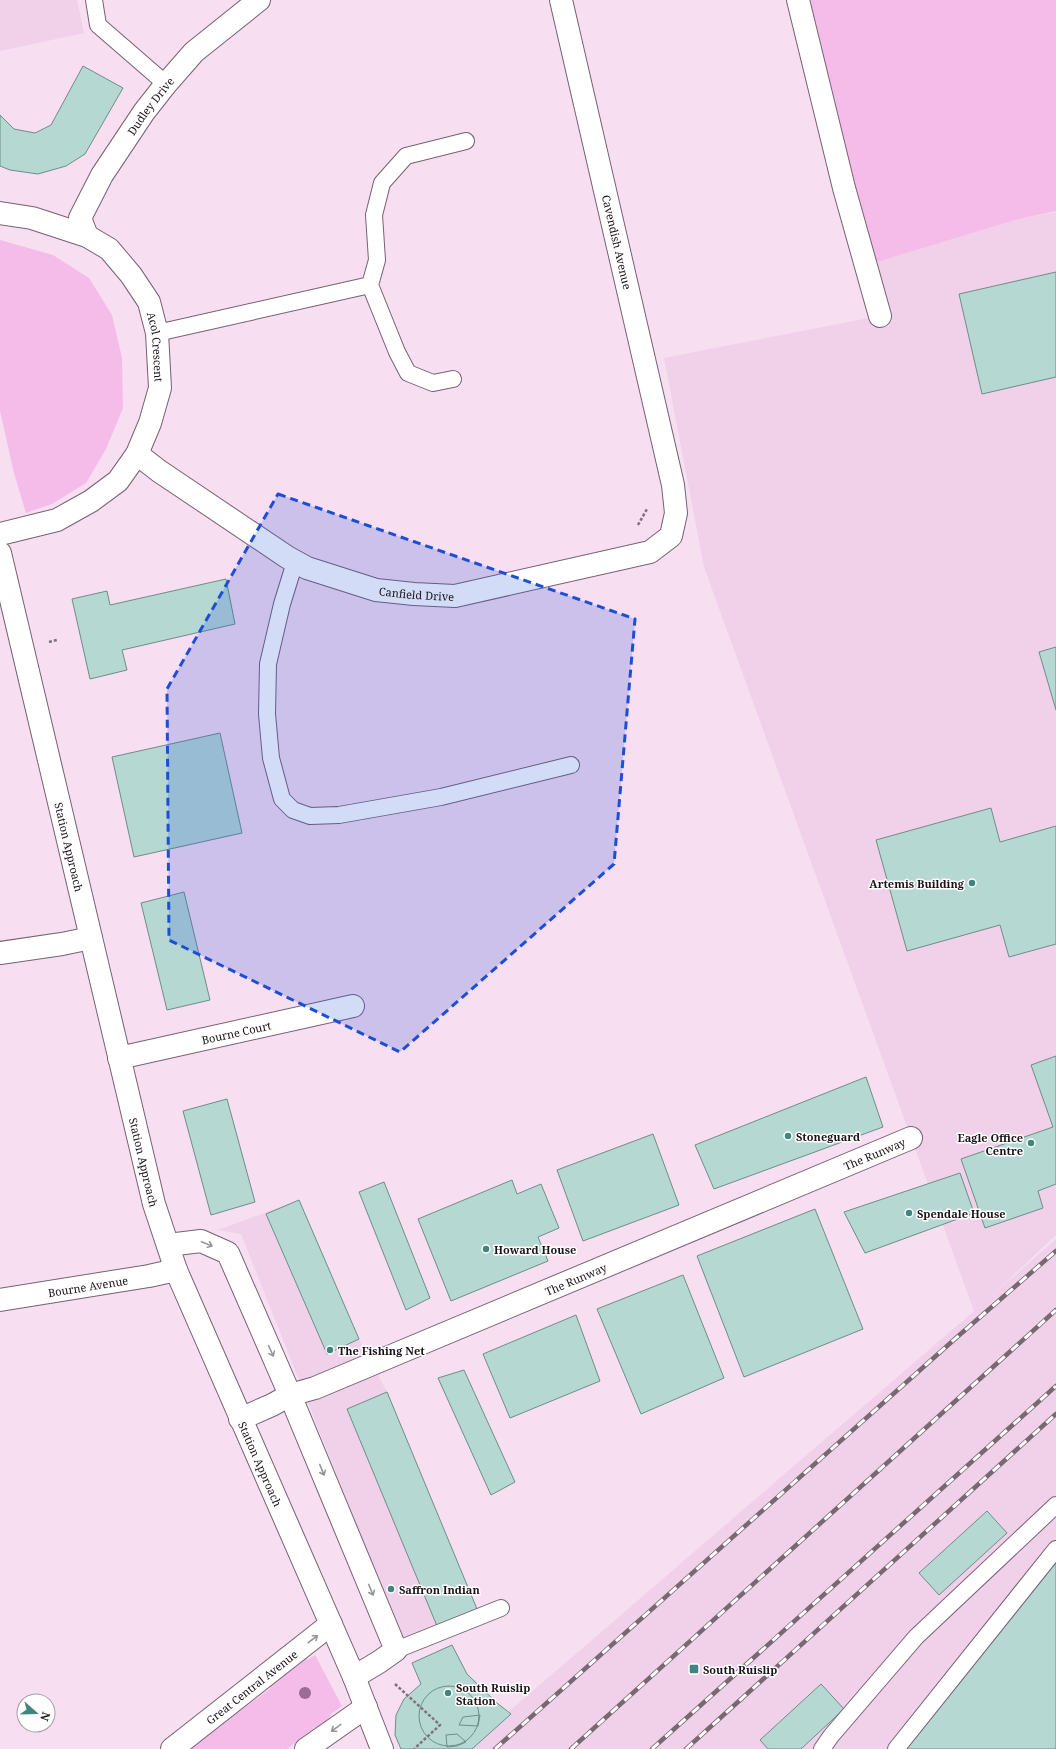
<svg xmlns="http://www.w3.org/2000/svg" width="1056" height="1749" font-family="'Noto Serif',serif">
<style>
.built{fill:#f0d1e9}
.green{fill:#f5bce9}
.building{fill:#b6d8d3;stroke:#6d8d88}
.lines{fill:none;stroke-linecap:round;stroke-linejoin:round}
.lane-casing{stroke:#776172;stroke-width:18}
.street-casing{stroke:#776172;stroke-width:24}
.secondary-casing{stroke:#776172;stroke-width:24}
.path{stroke:#81717e;stroke-width:2.5;stroke-dasharray:3 2;stroke-linecap:butt}
.lane{stroke:#fff;stroke-width:16}
.street{stroke:#fff;stroke-width:22}
.secondary{stroke:#fff;stroke-width:22}
.rail-casing{stroke:#776874;stroke-width:4.5}
.rail{stroke:#fff;stroke-width:3;stroke-dasharray:9;stroke-linecap:butt}
.tree{fill:#9d6b95}
.oneway{stroke:#989498}
.marked{fill:#1d4ed8;fill-opacity:0.2;stroke:#1d4ed8;stroke-width:3;stroke-dasharray:8 5;stroke-linejoin:round}
.poi-dot{fill:#40867e;stroke:#fff;stroke-width:1.5}
.labels{text-anchor:middle;dominant-baseline:central;stroke-width:3;stroke-linejoin:round;paint-order:stroke}
.street-label{font-size:11px;fill:#1a1219;stroke:#fff}
.poi-label{font-size:11px;font-weight:bold;fill:#1a1219;stroke:#fff;text-anchor:start}
</style>
<rect width="100%" height="100%" fill="#f7def1"/>
<path class="built" d="M0,0H77L84,33L0,51Z
M1056,212V1235L990,1297L1056,1239V1749H401L395,1735L396,1715L404,1699L421,1684L412,1663L452,1645L467,1674L507,1713L974,1311L704,567L664,358L879,316L864,266L1015,220Z
M299,1200L359,1339L387,1392L477,1609L402,1639L241,1234L218,1230Z"/>
<path class="green" d="M798,0H1056V211L1015,220L864,266Z
M0,240L53,255L89,278L112,315L122,358L123,408L106,449L86,483L52,504L26,513L14,473L0,411Z
M303,1655L308,1660L315,1655L342,1706L330,1715L329,1720L317,1728H314L287,1749H189L216,1724L219,1726L270,1689V1680Z"/>
<path class="building" d="M83,66L123,88L85,154L66,166L38,174L10,170L0,166V115L14,129L35,133L51,125Z
M1056,272V377L982,394L959,294Z
M226,579L235,624L122,650L127,670L90,679L72,599L107,591L110,605Z
M1056,647V710L1039,652Z
M220,733L242,833L134,857L112,757Z
M991,808L1000,842L1056,826V944L1009,957L1000,925L907,951L876,840Z
M184,892L210,1000L167,1010L141,903Z
M1056,1056V1184L1038,1191L1043,1208L985,1228L961,1159L1053,1127L1031,1065Z
M866,1077L883,1127L714,1189L695,1145Z
M227,1099L255,1202L211,1215L183,1111Z
M653,1134L679,1205L583,1241L557,1170Z
M960,1173L974,1213L865,1253L844,1212Z
M512,1180L517,1194L541,1184L559,1228L538,1237L548,1261L451,1301L418,1219Z
M384,1182L430,1298L406,1310L359,1192Z
M299,1200L359,1339L327,1354L266,1214Z
M815,1209L863,1329L744,1377L697,1256Z
M683,1275L724,1378L641,1414L597,1309Z
M576,1315L600,1381L510,1418L483,1354Z
M464,1370L515,1482L491,1495L438,1378Z
M387,1392L477,1609L437,1626L347,1409Z
M987,1511L1007,1533L939,1595L919,1573Z
M1056,1558V1749H905Z
M452,1645L467,1674L497,1703L511,1714L472,1749H401L395,1735L396,1715L404,1699L421,1684L412,1663Z
M821,1684L844,1709L801,1749H768L760,1740Z
M419 1716a30 30 0 1 1 60 0a30 30 0 1 1-60 0Z
M480,1715L478,1726L459,1725L463,1717Z
M457,1734L466,1742L457,1746L447,1747L446,1735Z"/>
<g class="lines">
<defs>
<path id="lane" d="M94,0L98,25L166,84
M370,285L397,352L408,373L433,383L453,379
M157,333L370,285L377,260L374,215L382,183L406,156L466,141
M295,562L282,604L268,664L267,714L271,758L282,799L293,810L310,816L339,815L441,797L571,765
M396,1650L501,1608
M822,1749L831,1736L916,1637L1056,1505
M896,1749L1056,1549"/>
<g id="street">
<path d="M798,0L844,188L880,316"/>
<path id="s1" d="M0,213L32,218L87,236L109,249L131,275L149,302L157,333L160,388L150,423L137,454L118,481L91,501L57,520L0,534"/>
<path id="s2" d="M87,236L80,218L102,175L144,112L166,84L194,52L259,0"/>
<path id="s3" d="M137,454L159,471L287,557L307,568L376,590L414,594L455,596L650,552L671,536L676,513L673,485L561,0"/>
<path d="M0,953L62,944L91,938"/>
<path id="s4" d="M119,1058L353,1006"/>
<path d="M168,1245L201,1241L228,1253L290,1395L396,1650L379,1662L354,1677"/>
<path id="s5" d="M0,1300L149,1276L176,1270"/>
<path id="s6" d="M240,1419L272,1405L290,1395L315,1388L911,1138"/>
<path id="s7" d="M172,1749L331,1624"/>
<path d="M306,1749L366,1707"/>
</g>
<g id="secondary">
<path id="s8" d="M0,553L154,1204L176,1270L354,1677L382,1749"/>
</g>
</defs>
<use href="#lane" class="lane-casing"/>
<use href="#street" class="street-casing"/>
<use href="#secondary" class="secondary-casing"/>
<path class="path" d="M638,525L647,509
M49,642L57,640
M395,1684L440,1725L414,1749"/>
<use href="#lane" class="lane"/>
<use href="#street" class="street"/>
<use href="#secondary" class="secondary"/>
<defs>
<path id="rail" d="M495,1749L956,1338L1056,1251
M571,1749L1056,1310
M652,1749L1056,1386
M686,1749L1056,1414"/>
</defs>
<use href="#rail" class="rail-casing"/>
<use href="#rail" class="rail"/>
</g>
<circle class="tree" cx="305" cy="1693" r="6"/>
<defs><path id="oneway-shaft" d="M-6 0H5M1.5-3L5.5 0L1.5 3" fill="none" stroke-width="1.6" stroke-linecap="round" stroke-linejoin="round"/></defs>
<g class="oneway">
<use href="#oneway-shaft" transform="translate(207 1244) rotate(22)"/>
<use href="#oneway-shaft" transform="translate(271 1351) rotate(66)"/>
<use href="#oneway-shaft" transform="translate(322 1470) rotate(68)"/>
<use href="#oneway-shaft" transform="translate(371 1590) rotate(68)"/>
<use href="#oneway-shaft" transform="translate(313 1639) rotate(-37)"/>
<use href="#oneway-shaft" transform="translate(336 1728) rotate(144)"/>
</g>
<path class="marked" d="M278,494L635,619L614,864L400,1052L169,940L167,689Z"/>
<g class="poi-dot">
<circle cx="972" cy="883" r="4"/>
<circle cx="788" cy="1136" r="4"/>
<circle cx="1031" cy="1143" r="4"/>
<circle cx="909" cy="1213" r="4"/>
<circle cx="486" cy="1249" r="4"/>
<circle cx="330" cy="1350" r="4"/>
<circle cx="391" cy="1589" r="4"/>
<rect x="689" y="1664" width="10" height="10" rx="2"/>
<circle cx="448" cy="1693" r="4"/>
</g>
<g class="labels">
<g class="street-label">
<text stroke="none"><textPath href="#s2" startOffset="152">Dudley Drive</textPath></text>
<text transform="translate(617 242) rotate(77)">Cavendish Avenue</text>
<text stroke="none"><textPath href="#s1" startOffset="228">Acol Crescent</textPath></text>
<text stroke="none"><textPath href="#s3" startOffset="318">Canfield Drive</textPath></text>
<text stroke="none"><textPath href="#s8" startOffset="302">Station Approach</textPath></text>
<text stroke="none"><textPath href="#s4" startOffset="120">Bourne Court</textPath></text>
<text stroke="none"><textPath href="#s6" startOffset="688">The Runway</textPath></text>
<text stroke="none"><textPath href="#s8" startOffset="626">Station Approach</textPath></text>
<text stroke="none"><textPath href="#s6" startOffset="364">The Runway</textPath></text>
<text stroke="none"><textPath href="#s5" startOffset="89">Bourne Avenue</textPath></text>
<text stroke="none"><textPath href="#s8" startOffset="950">Station Approach</textPath></text>
<text stroke="none"><textPath href="#s7" startOffset="101">Great Central Avenue</textPath></text>
</g>
<g class="poi-label">
<text x="964" y="883" text-anchor="end">Artemis Building</text>
<text x="796" y="1136">Stoneguard</text>
<text x="1023" y="1137" text-anchor="end">Eagle Office<tspan x="1023" dy="13">Centre</tspan></text>
<text x="917" y="1213">Spendale House</text>
<text x="494" y="1249">Howard House</text>
<text x="338" y="1350">The Fishing Net</text>
<text x="399" y="1589">Saffron Indian</text>
<text x="703" y="1669">South Ruislip</text>
<text x="456" y="1687">South Ruislip<tspan x="456" dy="13">Station</tspan></text>
</g>
</g>
<g transform="translate(36 1713) rotate(110)"><circle r="19" fill="#ffffff" stroke="#a3a0a3"/>
<path d="M0-3L7 15L0 10L-7 15Z" fill="#40867e"/>
<text y="-6" font-size="11" font-weight="bold" text-anchor="middle" fill="#1a1219">N</text>
</g>
</svg>
